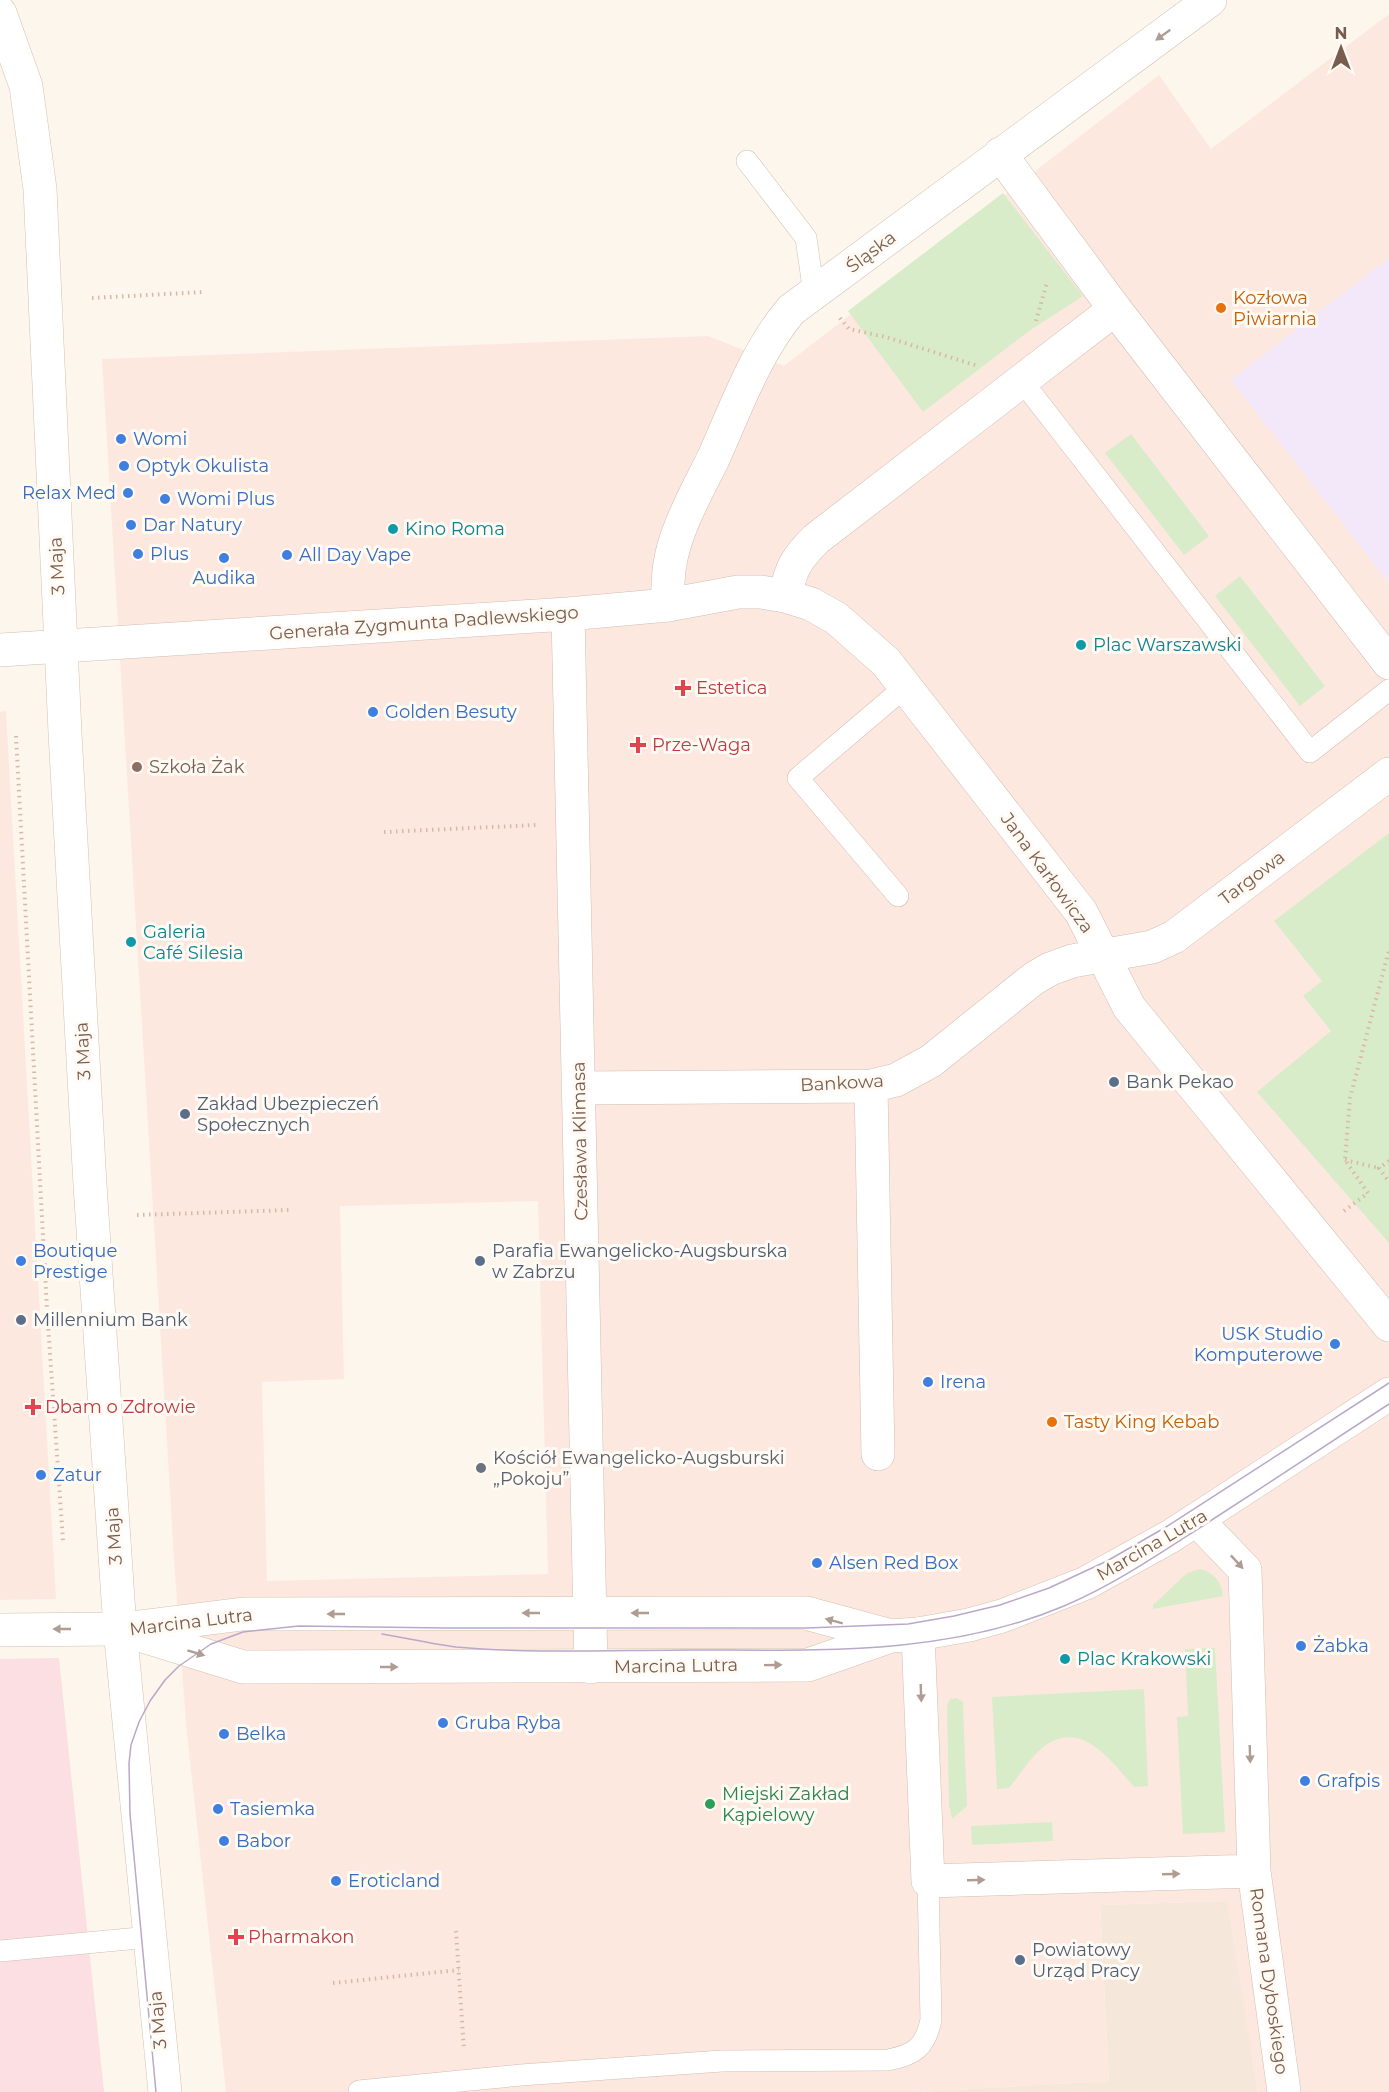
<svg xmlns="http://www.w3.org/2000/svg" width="1389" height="2092" font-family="Montserrat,sans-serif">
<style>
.residential{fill:#f5e8da}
.commercial{fill:#fde8e0;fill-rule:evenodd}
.education{fill:#f3e8fa}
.medical{fill:#fbdfe3}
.green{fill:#d8ecc9}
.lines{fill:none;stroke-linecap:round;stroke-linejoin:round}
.lane-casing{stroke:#d1beb0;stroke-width:22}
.street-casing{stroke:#d1beb0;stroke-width:34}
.secondary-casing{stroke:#d6c0b0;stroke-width:34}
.path{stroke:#d9b8a5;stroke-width:4;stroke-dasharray:1.5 4.5;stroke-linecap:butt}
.lane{stroke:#fff;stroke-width:21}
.street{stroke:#fff;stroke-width:33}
.secondary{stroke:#fff;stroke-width:33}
.tram{stroke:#b9a8c9;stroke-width:1.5}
.oneway{fill:#af9d94}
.food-dot{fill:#e8710a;stroke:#fffaf3;stroke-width:2}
.shop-dot{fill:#3f7fe0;stroke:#fffaf3;stroke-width:2}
.culture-dot{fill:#0f9aa8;stroke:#fffaf3;stroke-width:2}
.health-dot{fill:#e0444e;stroke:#fffaf3;stroke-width:2}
.education-dot{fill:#8d6e63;stroke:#fffaf3;stroke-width:2}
.service-dot{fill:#5c6f8a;stroke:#fffaf3;stroke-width:2}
.worship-dot{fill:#6b7280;stroke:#fffaf3;stroke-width:2}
.leisure-dot{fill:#2e9e5b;stroke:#fffaf3;stroke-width:2}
.labels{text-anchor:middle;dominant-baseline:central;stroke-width:6;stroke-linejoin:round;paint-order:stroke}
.street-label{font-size:18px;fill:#7a5c4d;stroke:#fffaf3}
.food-label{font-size:18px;fill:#c56008;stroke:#fffaf3;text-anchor:start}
.shop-label{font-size:18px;fill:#366cbe;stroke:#fffaf3;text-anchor:start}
.culture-label{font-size:18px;fill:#0d838f;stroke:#fffaf3;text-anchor:start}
.health-label{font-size:18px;fill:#be3a42;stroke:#fffaf3;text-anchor:start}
.education-label{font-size:18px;fill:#785e54;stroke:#fffaf3;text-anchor:start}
.service-label{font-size:18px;fill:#4e5e75;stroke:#fffaf3;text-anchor:start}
.worship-label{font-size:18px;fill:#5b616d;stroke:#fffaf3;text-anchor:start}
.leisure-label{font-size:18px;fill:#27864d;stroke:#fffaf3;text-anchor:start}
</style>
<rect width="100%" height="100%" fill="#fdf6ec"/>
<path class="residential" d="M1228,1901L1258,2092H917L1109,2081L1100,1905Z"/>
<path class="commercial" d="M1389,14V2092H1258L1227,1901L1100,1905L1109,2081L917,2092H226L186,1724L174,1559L102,359L708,336L784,366L1159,75L1211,149ZM538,1201L548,1574L267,1581L262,1382L344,1379L340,1206Z
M6,711L56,1599L0,1600V712Z"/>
<path class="education" d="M1389,258V583L1231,380Z"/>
<path class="medical" d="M59,1658L104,2092H0V1659Z"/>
<path class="green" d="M1003,193L1083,296L1029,331L923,412L848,311Z
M1131,434L1209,536L1184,555L1105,453Z
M1240,576L1325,686L1300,706L1215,596Z
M1389,833V1243L1257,1092L1331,1031L1303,996L1322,981L1274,921Z
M1200,1569C1214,1572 1222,1583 1223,1596L1153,1609V1605L1187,1573Z
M1215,1648L1225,1832L1183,1834L1177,1717L1188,1716L1185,1649Z
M1144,1689L1148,1786L1134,1787C1111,1761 1081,1717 1042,1748C1029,1759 1019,1776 1009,1788L997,1789L992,1697Z
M957,1698L963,1702V1706L967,1806L952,1819L949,1805L947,1706L950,1699Z
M1052,1822L1053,1841L972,1845L971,1826Z"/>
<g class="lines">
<defs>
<path id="lane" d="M747,161L806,238L814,294
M1022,381L1310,752L1389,690
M898,896L798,778L905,687
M0,1951L150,1937
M359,2091L521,2075L722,2061L888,2060C914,2055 925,2048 931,2020L928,1881"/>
<path id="street" d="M1000,154L1115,309
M785,596C791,568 796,559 816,539L1115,309L1389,663
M668,605C667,584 668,566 674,546C683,516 699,487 713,459C736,408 755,353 791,310L1210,0
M568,614L591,1667
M0,650L568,614L668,605L738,592H761L785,596L811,604L836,618L886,662L1081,912L1129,1007L1389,1325
M871,1086L878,1454
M578,1088L871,1086L896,1080L931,1061L1033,979L1050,969L1072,961L1152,947L1174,937L1389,774
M1197,1520L1245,1570L1254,1871L1284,2092
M0,1630L120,1629
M918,1634L928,1881L1254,1871"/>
<path id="secondary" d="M0,13L26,86L40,189L65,733L90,1185L120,1629L165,2092
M131,1628L243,1614L806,1613L891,1636
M120,1629L243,1667L808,1665L891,1636L918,1634L969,1625L1002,1616L1086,1583L1171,1536L1389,1394"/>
</defs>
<use href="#lane" class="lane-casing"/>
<use href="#street" class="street-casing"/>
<use href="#secondary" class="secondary-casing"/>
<path class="path" d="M92,298L203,292
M840,318L849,329L886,337L978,366
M1036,321L1047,282
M16,736L47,1310L63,1541
M384,832L536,825
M1345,1160L1379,1168
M1389,1161L1379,1168L1389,1182
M1344,1211L1368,1193L1345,1160L1350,1098L1389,950
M137,1215L290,1210
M456,1931L464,2050
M333,1983L459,1970"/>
<use href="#lane" class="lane"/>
<use href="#street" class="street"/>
<use href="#secondary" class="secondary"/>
<path class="tram" d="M382,1634C407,1638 431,1644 456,1647C533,1654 615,1650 693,1650C819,1650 946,1656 1064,1606C1114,1585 1159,1554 1204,1525C1266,1485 1327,1445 1389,1404
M156,2092L130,1814L129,1763L131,1745L139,1722L150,1701L165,1680L179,1666L211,1644L243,1632L299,1626L444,1628H807L908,1624L954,1616L1000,1605L1049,1588L1107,1561L1166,1527L1389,1383"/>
</g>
<defs><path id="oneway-solid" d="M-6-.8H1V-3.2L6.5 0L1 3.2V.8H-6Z" transform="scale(1.5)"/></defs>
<g class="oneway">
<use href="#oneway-solid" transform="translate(1163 35) rotate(144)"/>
<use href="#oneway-solid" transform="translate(1237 1562) rotate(47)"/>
<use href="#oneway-solid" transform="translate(531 1613) rotate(180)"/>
<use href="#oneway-solid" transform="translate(640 1613) rotate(180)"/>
<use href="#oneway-solid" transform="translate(336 1614) rotate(180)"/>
<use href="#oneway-solid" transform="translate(834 1621) rotate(-165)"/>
<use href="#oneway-solid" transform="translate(62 1629) rotate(180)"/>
<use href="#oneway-solid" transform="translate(196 1653) rotate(17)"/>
<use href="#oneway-solid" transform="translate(773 1665) rotate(-1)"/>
<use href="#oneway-solid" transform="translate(389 1667)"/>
<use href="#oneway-solid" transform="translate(921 1693) rotate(88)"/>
<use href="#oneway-solid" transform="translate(1250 1754) rotate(88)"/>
<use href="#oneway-solid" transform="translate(1171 1874) rotate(-2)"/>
<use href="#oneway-solid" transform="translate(976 1880) rotate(-2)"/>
</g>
<g class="food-dot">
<circle cx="1221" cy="308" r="6"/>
<circle cx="1052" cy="1422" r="6"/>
</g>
<g class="shop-dot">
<circle cx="121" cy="439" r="6"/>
<circle cx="124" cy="466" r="6"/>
<circle cx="128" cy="493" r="6"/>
<circle cx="165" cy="499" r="6"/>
<circle cx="131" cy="525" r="6"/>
<circle cx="138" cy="554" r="6"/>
<circle cx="287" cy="555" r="6"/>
<circle cx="224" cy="558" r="6"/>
<circle cx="373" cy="712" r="6"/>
<circle cx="21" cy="1261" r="6"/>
<circle cx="1335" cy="1344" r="6"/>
<circle cx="928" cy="1382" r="6"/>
<circle cx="41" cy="1475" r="6"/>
<circle cx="817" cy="1563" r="6"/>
<circle cx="1301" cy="1646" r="6"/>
<circle cx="443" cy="1723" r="6"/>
<circle cx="224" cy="1734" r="6"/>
<circle cx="1305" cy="1781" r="6"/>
<circle cx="218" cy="1809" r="6"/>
<circle cx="224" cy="1841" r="6"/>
<circle cx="336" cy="1881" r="6"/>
</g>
<g class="culture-dot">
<circle cx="393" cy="529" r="6"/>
<circle cx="1081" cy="645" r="6"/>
<circle cx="131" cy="942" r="6"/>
<circle cx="1065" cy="1659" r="6"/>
</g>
<g class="health-dot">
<path d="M680 679h6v6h6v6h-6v6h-6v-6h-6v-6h6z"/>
<path d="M635 736h6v6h6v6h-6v6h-6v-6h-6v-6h6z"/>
<path d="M30 1398h6v6h6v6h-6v6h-6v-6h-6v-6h6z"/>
<path d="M233 1928h6v6h6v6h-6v6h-6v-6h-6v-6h6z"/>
</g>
<circle class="education-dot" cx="137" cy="767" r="6"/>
<g class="service-dot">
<circle cx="1114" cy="1082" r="6"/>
<circle cx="185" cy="1114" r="6"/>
<circle cx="480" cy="1261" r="6"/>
<circle cx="21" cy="1320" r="6"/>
<circle cx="1020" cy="1960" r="6"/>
</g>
<circle class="worship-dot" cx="481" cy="1468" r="6"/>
<circle class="leisure-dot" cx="710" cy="1804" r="6"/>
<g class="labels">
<g class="street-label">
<text transform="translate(871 252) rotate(-37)">Śląska</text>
<text transform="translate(57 566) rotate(-93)">3 Maja</text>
<text transform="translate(424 623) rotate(-4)">Generała Zygmunta Padlewskiego</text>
<text transform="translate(1047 873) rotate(54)">Jana Karłowicza</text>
<text transform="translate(1252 878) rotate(-37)">Targowa</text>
<text transform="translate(83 1051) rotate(-93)">3 Maja</text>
<text transform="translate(842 1083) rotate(-3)">Bankowa</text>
<text transform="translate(580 1141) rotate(-91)">Czesława Klimasa</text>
<text transform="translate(114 1536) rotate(-94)">3 Maja</text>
<text transform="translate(1152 1545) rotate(-30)">Marcina Lutra</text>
<text transform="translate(191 1622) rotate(-7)">Marcina Lutra</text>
<text transform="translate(676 1666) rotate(-1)">Marcina Lutra</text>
<text transform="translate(1269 1981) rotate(82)">Romana Dyboskiego</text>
<text transform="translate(158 2020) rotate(-95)">3 Maja</text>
</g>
<g class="food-label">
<text x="1233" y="298">Kozłowa<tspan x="1233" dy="21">Piwiarnia</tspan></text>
<text x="1064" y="1422">Tasty King Kebab</text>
</g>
<g class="shop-label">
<text x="133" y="439">Womi</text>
<text x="136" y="466">Optyk Okulista</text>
<text x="116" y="493" text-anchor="end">Relax Med</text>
<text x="177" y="499">Womi Plus</text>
<text x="143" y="525">Dar Natury</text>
<text x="150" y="554">Plus</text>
<text x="299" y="555">All Day Vape</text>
<text x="224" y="578" text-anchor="middle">Audika</text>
<text x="385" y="712">Golden Besuty</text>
<text x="33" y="1251">Boutique<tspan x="33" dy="21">Prestige</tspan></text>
<text x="1323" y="1334" text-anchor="end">USK Studio<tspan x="1323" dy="21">Komputerowe</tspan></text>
<text x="940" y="1382">Irena</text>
<text x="53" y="1475">Zatur</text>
<text x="829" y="1563">Alsen Red Box</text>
<text x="1313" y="1646">Żabka</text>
<text x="455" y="1723">Gruba Ryba</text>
<text x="236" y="1734">Belka</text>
<text x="1317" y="1781">Grafpis</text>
<text x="230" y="1809">Tasiemka</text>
<text x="236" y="1841">Babor</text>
<text x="348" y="1881">Eroticland</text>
</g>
<g class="culture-label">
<text x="405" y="529">Kino Roma</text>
<text x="1093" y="645">Plac Warszawski</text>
<text x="143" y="932">Galeria<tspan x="143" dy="21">Café Silesia</tspan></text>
<text x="1077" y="1659">Plac Krakowski</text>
</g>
<g class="health-label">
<text x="696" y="688">Estetica</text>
<text x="652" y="745">Prze-Waga</text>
<text x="45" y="1407">Dbam o Zdrowie</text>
<text x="248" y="1937">Pharmakon</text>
</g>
<g class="education-label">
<text x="149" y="767">Szkoła Żak</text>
</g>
<g class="service-label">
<text x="1126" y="1082">Bank Pekao</text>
<text x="197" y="1104">Zakład Ubezpieczeń<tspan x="197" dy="21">Społecznych</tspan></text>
<text x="492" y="1251">Parafia Ewangelicko-Augsburska<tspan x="492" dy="21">w Zabrzu</tspan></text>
<text x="33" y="1320">Millennium Bank</text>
<text x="1032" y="1950">Powiatowy<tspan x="1032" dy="21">Urząd Pracy</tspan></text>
</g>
<g class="worship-label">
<text x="493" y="1458">Kościół Ewangelicko-Augsburski<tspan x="493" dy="21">„Pokoju”</tspan></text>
</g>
<g class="leisure-label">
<text x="722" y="1794">Miejski Zakład<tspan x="722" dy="21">Kąpielowy</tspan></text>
</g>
</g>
<g transform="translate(1341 48)" stroke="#fffaf3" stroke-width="4.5" paint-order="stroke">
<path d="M0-4.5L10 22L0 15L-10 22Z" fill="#7a5c4d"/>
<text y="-9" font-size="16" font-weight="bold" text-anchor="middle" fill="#7a5c4d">N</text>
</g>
</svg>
